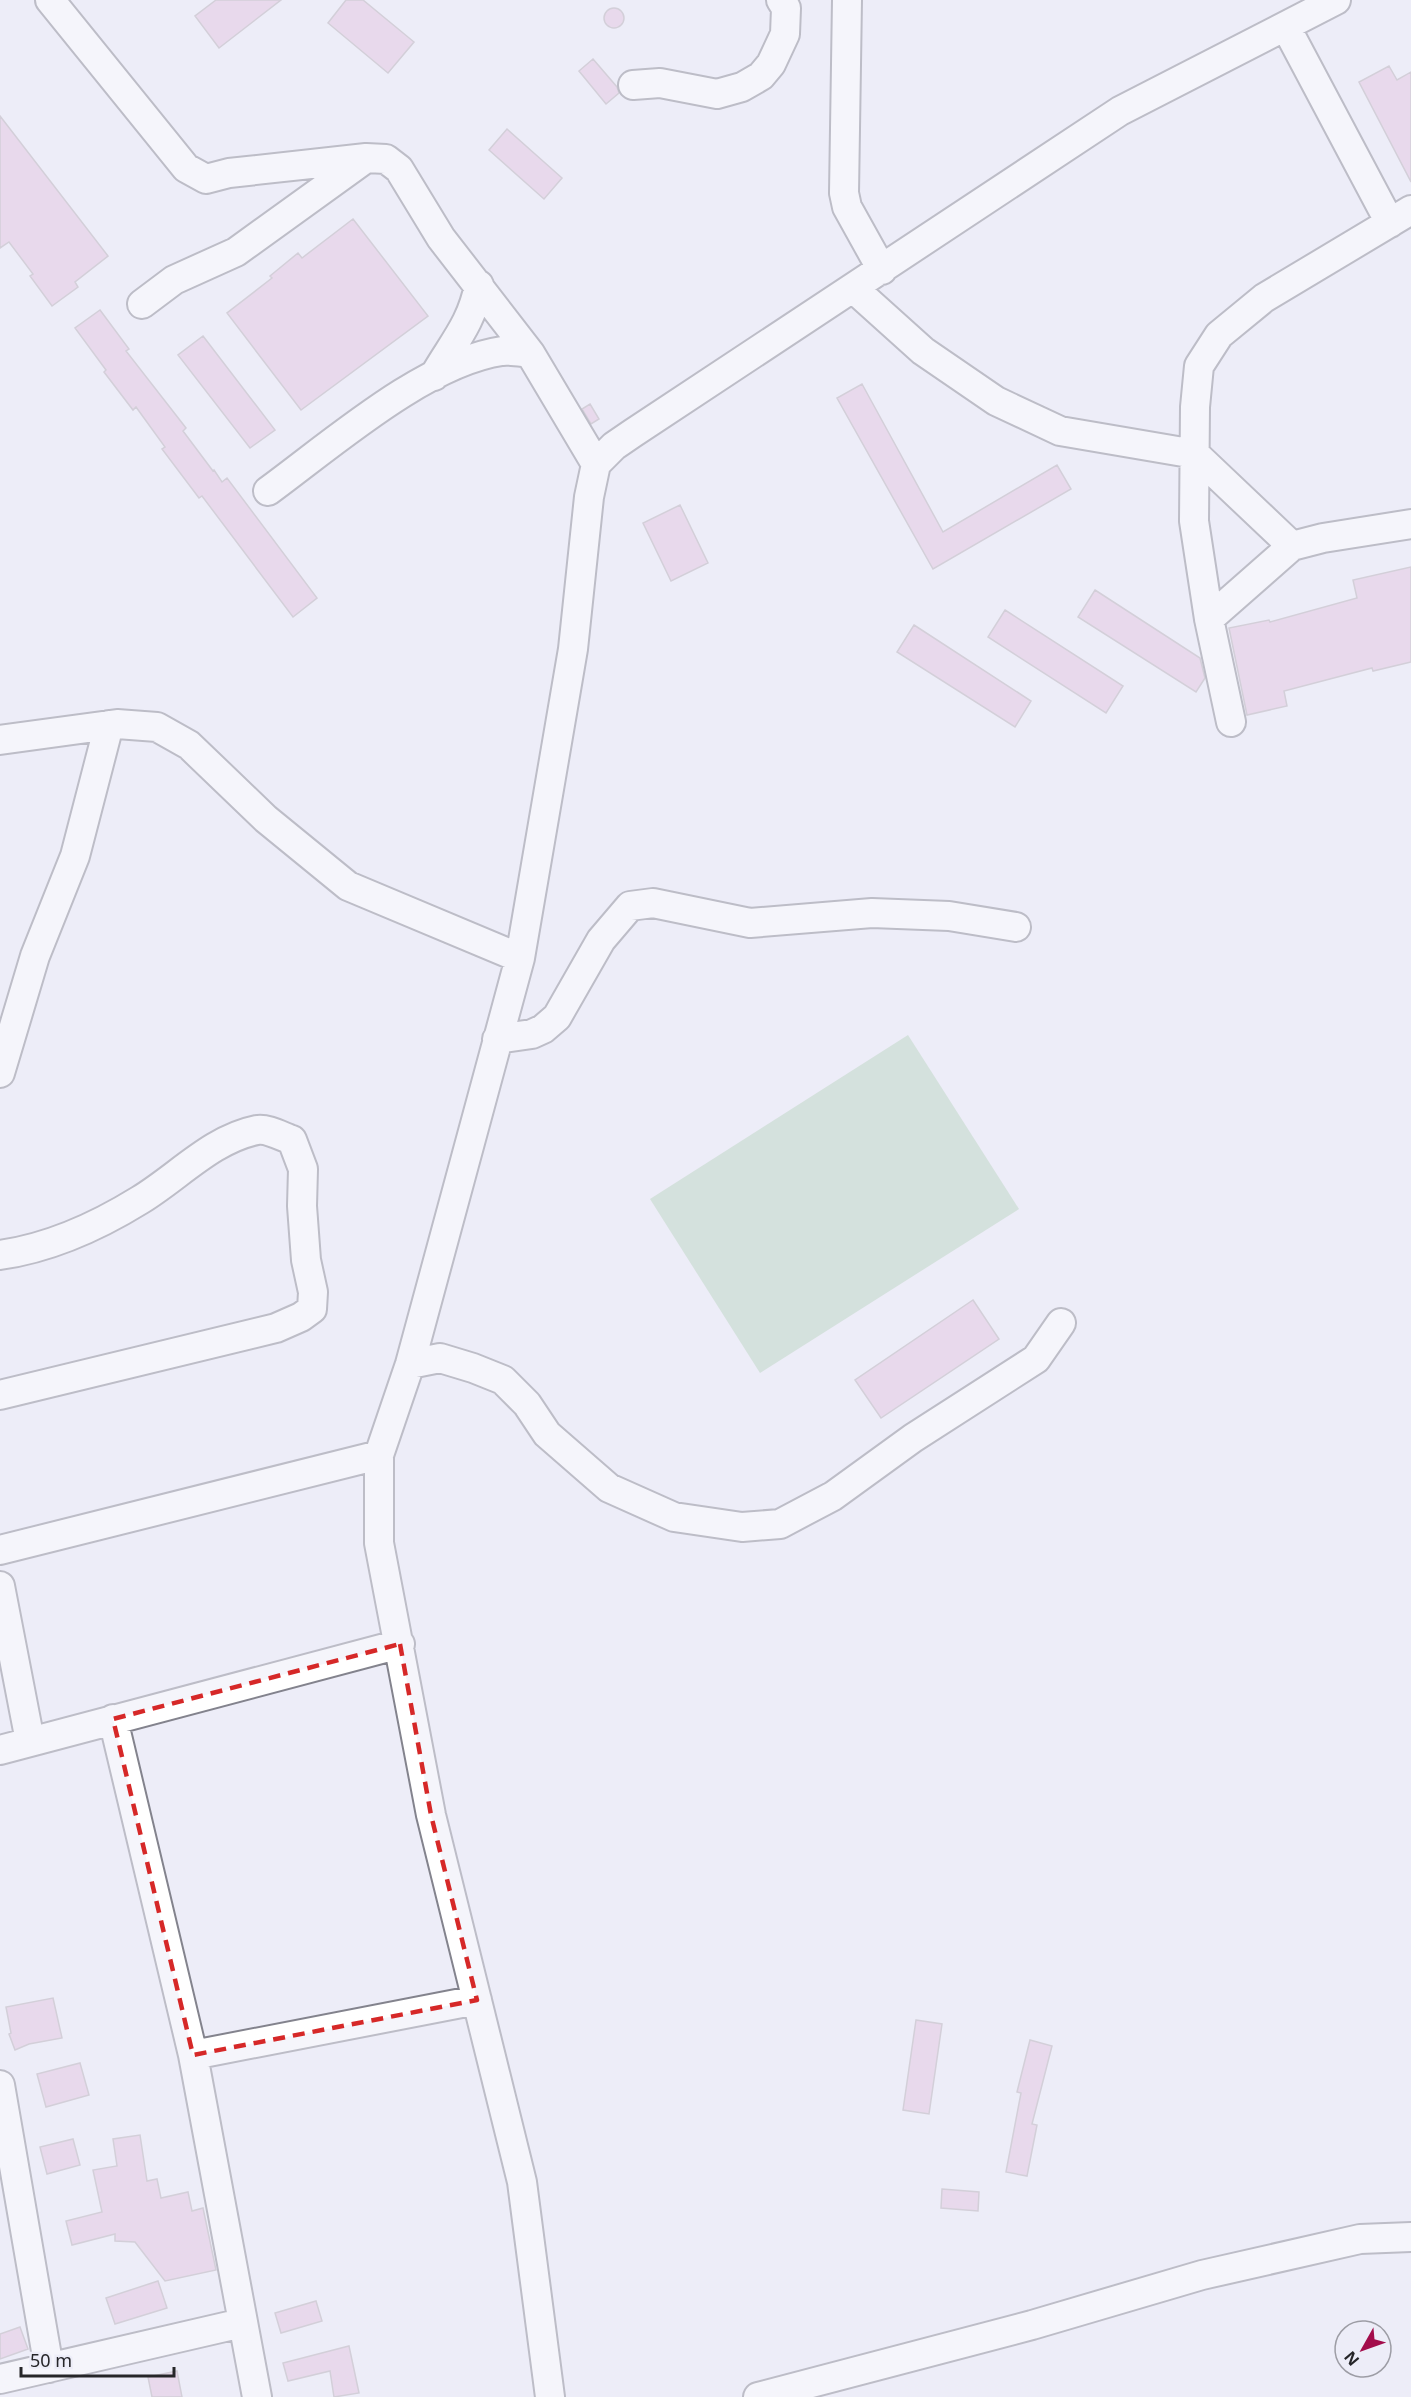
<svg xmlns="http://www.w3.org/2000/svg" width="1411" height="2397" font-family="'Noto Sans',sans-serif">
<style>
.green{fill:#b7d2bc}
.building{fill:#e2c2dd;stroke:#b4abb3;stroke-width:1.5}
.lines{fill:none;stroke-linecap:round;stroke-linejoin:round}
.minor-casing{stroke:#83838d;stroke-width:32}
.minor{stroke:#fff;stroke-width:28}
.marked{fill:none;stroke:#d62828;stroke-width:4.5;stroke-dasharray:12 8;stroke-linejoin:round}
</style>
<rect width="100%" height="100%" fill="#ededf8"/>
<path class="green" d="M908,1035L1019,1209L760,1373L650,1199Z"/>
<path class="building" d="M216,0H281L219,48L195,16Z
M346,0H363L414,42L388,73L328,23Z
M604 18a10 10 0 1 1 20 0a10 10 0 1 1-20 0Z
M593,59L617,87L619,93L606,104L579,71Z
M1389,66L1397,80L1411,72V182L1359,82Z
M0,116L108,256L75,282L78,287L52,306L30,276L33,274L9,242L0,248Z
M507,129L562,178L544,199L489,150Z
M353,219L428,316L301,410L227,313L272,278L270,276L298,253L302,258Z
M100,310L129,349L126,351L186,428L183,431L213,471L214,470L222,482L227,478L317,598L293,617L202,496L199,498L162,449L165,447L136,407L133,410L104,372L106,370L75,328Z
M203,336L275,430L250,448L178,355Z
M862,384L943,532L1057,465L1071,489L933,569L837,398Z
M590,404L599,419L591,424L582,409Z
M680,505L708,563L671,581L643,523Z
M1411,567V662L1373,671L1372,668L1284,691L1287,706L1247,715L1229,628L1269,620L1270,622L1357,598L1353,580Z
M1095,590L1200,658L1205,678L1196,692L1078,617Z
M1005,610L1123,686L1106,713L988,637Z
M914,625L1031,701L1015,727L897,652Z
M973,1300L999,1339L881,1418L855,1380Z
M53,1998L62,2038L29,2044L15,2050L9,2034L11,2033L6,2007Z
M916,2020L942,2024L929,2114L903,2110Z
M1030,2040L1052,2046L1032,2124L1037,2125L1027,2176L1006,2172L1021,2093L1017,2092Z
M80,2063L89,2095L46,2107L37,2074Z
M140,2135L147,2181L157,2179L161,2198L188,2192L192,2211L203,2208L216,2270L165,2281L135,2242L115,2241V2234L72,2245L66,2221L102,2212L93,2170L117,2166L113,2139Z
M73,2139L80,2165L47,2174L40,2147Z
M942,2189L979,2192L978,2211L941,2208Z
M158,2281L167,2308L115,2324L106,2298Z
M316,2301L322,2321L281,2333L275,2313Z
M20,2327L28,2349L0,2359V2334Z
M349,2346L359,2393L334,2397L330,2371L288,2381L283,2363Z
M177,2371L182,2397H152L148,2377Z"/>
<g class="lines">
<defs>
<path id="minor" d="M50,0L186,168L206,179L229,173L366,158L386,159L399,169L441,238L530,353L596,464
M847,0L844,193L847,207L882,270
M1286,27L1390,223
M633,85L660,83L717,94L742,87L761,76L771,64L785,34L786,8L781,0
M853,288L923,351L996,401L1060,431L1195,454L1292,546
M142,304L174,280L236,252L365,159
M434,376C453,343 472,323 479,285
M268,491C331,445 425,362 502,351C511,350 521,352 530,353
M1209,619L1292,546L1323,538L1411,524
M1231,722L1209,619L1194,521L1195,407L1199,366L1219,335L1264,298L1411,210
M0,740L117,724L157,727L189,745L266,819L348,886L520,958
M497,1039L532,1034L543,1029L557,1017L601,940L630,906L653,903L750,923L872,913L949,916L1016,927
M0,1073L35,956L75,856L109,725
M0,1255C49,1248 98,1226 140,1200C178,1177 212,1139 257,1130C267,1128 283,1137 292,1140L303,1169L302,1206L306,1260L313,1292L312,1309L301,1317L276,1328L0,1395
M410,1364L440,1358L473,1368L503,1380L527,1404L547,1434L609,1488L674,1517L742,1527L780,1524L833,1496L913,1438L1036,1359L1061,1323
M0,1550L379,1455
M0,1586L30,1741
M113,1719L193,2055L257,2397
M0,1750L400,1644
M193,2055L477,2000
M0,2085L49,2368
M0,2379L242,2323
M550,2397L522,2182L431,1815L379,1543V1455L410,1364L520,958L573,649L589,497L596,464L614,446L633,433L1120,111L1336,0
M758,2397L1032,2325L1202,2275L1360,2239L1411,2237"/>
</defs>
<use href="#minor" class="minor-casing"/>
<use href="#minor" class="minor"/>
</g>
<path d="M0 0H1411V2397H0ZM400,1644L431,1815L477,2000L193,2055L113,1719Z" fill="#ededf8" fill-opacity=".55" fill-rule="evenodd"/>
<path class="marked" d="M400,1644L431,1815L477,2000L193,2055L113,1719Z"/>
<g transform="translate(1363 2349) rotate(230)"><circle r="28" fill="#ededf8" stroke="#9d9da5" stroke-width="1.5"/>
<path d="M0-4.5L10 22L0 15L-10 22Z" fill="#a30c4b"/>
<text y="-9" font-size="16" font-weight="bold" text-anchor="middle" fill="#262629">N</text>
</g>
<path d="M21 2367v9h153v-9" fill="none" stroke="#262629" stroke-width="3"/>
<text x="30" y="2367" font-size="18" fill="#262629" stroke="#ededf8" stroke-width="4.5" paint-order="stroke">50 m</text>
</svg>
